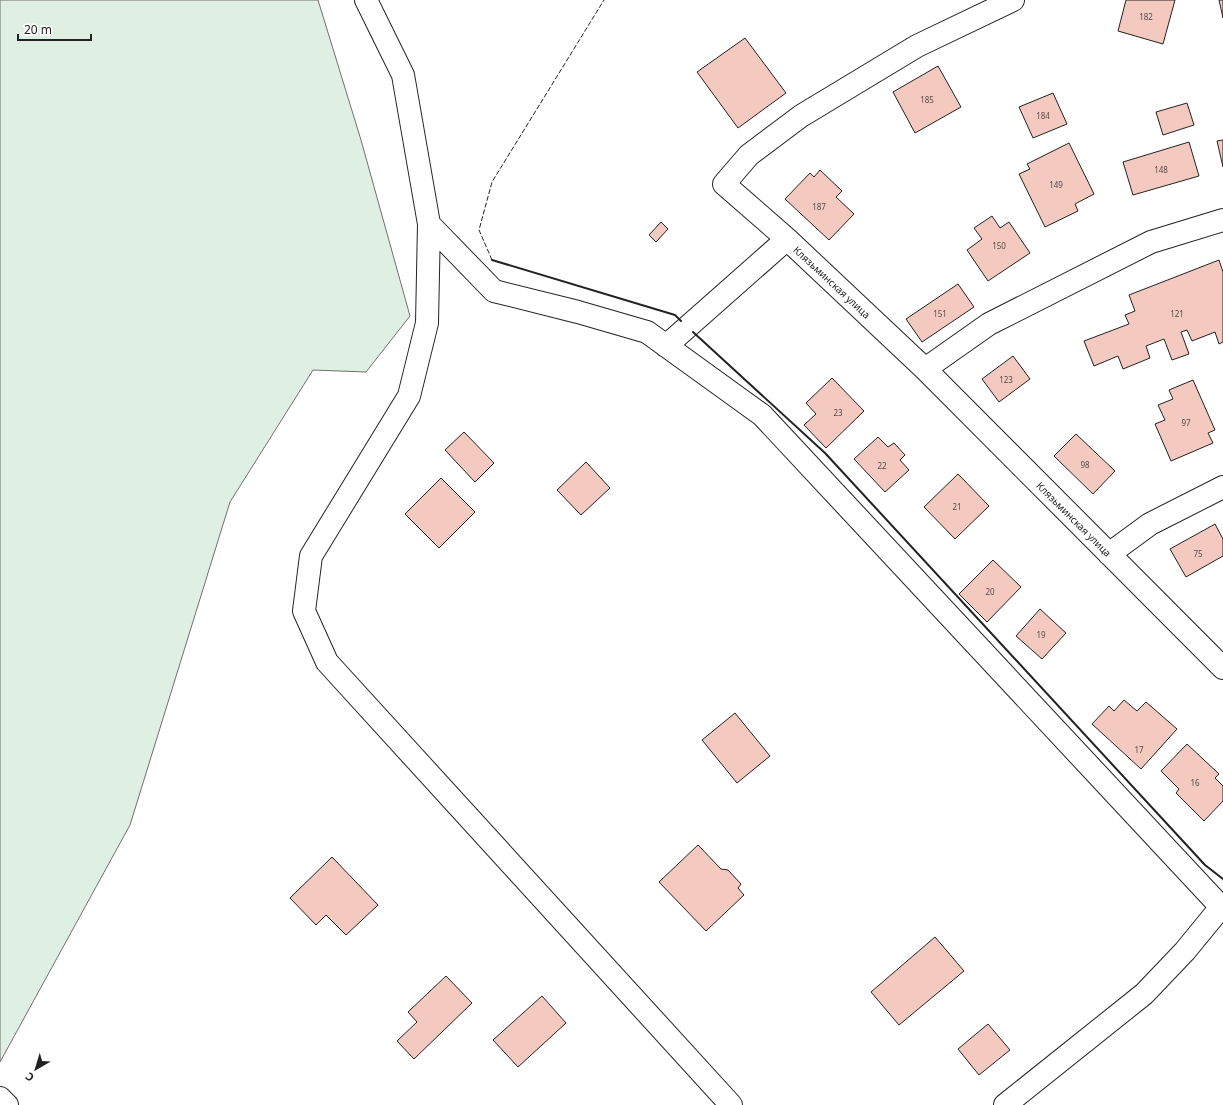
<svg xmlns="http://www.w3.org/2000/svg" width="1223" height="1105" font-family="'Noto Sans',sans-serif">
<style>
.green{fill:#e0efe3;stroke:#6f6f6f}
.building{fill:#f3c9c0;stroke:#222}
.lines{fill:none;stroke-linecap:round;stroke-linejoin:round}
.minor-casing{stroke:#222;stroke-width:24}
.minor{stroke:#fff;stroke-width:22}
.fence{stroke:#222;stroke-width:1;stroke-dasharray:5 2;stroke-linecap:butt}
.wall{stroke:#222;stroke-width:2}
.labels{text-anchor:middle;dominant-baseline:central;stroke-width:3;stroke-linejoin:round;paint-order:stroke}
.number-label{font-size:8px;fill:#564c4a}
.street-label{font-size:10px;fill:#222;stroke:#fff}
</style>
<rect width="100%" height="100%" fill="#fff"/>
<path class="green" d="M0,0H318L361,140L410,316L366,372L313,370L230,502L130,825L0,1062Z"/>
<path class="building" d="M1126,0H1175L1163,44L1118,31Z
M1219,0H1223V18Z
M745,38L786,93L738,128L697,72Z
M938,66L961,107L915,133L893,92Z
M1053,93L1067,124L1033,138L1019,107Z
M1187,103L1194,125L1163,135L1156,112Z
M1223,140V167L1217,141Z
M1189,142L1199,176L1133,195L1123,162Z
M1069,143L1094,194L1075,204L1078,211L1045,227L1019,174L1030,169L1027,164Z
M820,170L842,191L836,197L854,214L829,240L785,199L810,173L814,177Z
M992,216L1000,228L1009,222L1030,253L988,281L967,250L982,239L974,228Z
M661,222L668,229L656,242L649,235Z
M1219,260L1223,272V342L1219,344L1215,332L1192,341L1187,330L1181,332L1189,354L1172,360L1164,339L1146,346L1150,358L1123,369L1118,356L1094,366L1084,341L1129,324L1125,315L1135,311L1129,295Z
M958,284L974,307L922,342L906,319Z
M1013,356L1030,379L999,402L982,379Z
M832,378L864,411L826,448L804,425L816,414L806,403Z
M1193,380L1215,430L1208,433L1213,443L1171,461L1155,424L1165,420L1158,405L1173,399L1169,390Z
M464,432L494,463L475,482L445,450Z
M1076,434L1115,471L1093,494L1054,456Z
M878,437L888,447L894,443L905,455L900,460L909,470L885,492L854,459Z
M586,462L610,488L581,515L557,490Z
M958,474L989,506L955,539L924,507Z
M441,478L475,512L439,548L405,514Z
M1215,524L1223,539V556L1186,577L1170,549Z
M993,560L1021,587L987,622L959,594Z
M1040,609L1066,633L1042,659L1016,636Z
M1124,700L1137,711L1146,702L1177,729L1141,769L1092,724L1109,706L1114,711Z
M735,713L770,756L737,783L702,740Z
M1187,744L1219,774L1215,778L1223,786V801L1204,821L1176,793L1179,789L1161,771Z
M698,845L721,869L728,870L741,884L738,888L744,895L706,931L659,882Z
M332,857L378,905L346,935L326,915L316,925L290,898Z
M935,937L964,971L899,1025L871,992Z
M446,976L472,1003L414,1059L397,1041L417,1022L408,1012Z
M542,996L566,1023L518,1067L493,1040Z
M988,1024L1010,1050L979,1075L958,1049Z"/>
<g class="lines">
<defs>
<path id="minor" d="M366,0L403,75L429,224L494,291L578,312L647,332L762,415L1221,907L1185,951L1144,994L1005,1105
M429,224L427,323L409,396L311,556L304,611L327,662L731,1105
M787,239L724,184L749,155L801,116L917,46L1013,0
M666,346L787,239L925,369L1223,668
M925,369L989,324L1151,242L1223,220
M1109,554L1150,524L1223,487
M0,1098L7,1105"/>
</defs>
<use href="#minor" class="minor-casing"/>
<use href="#minor" class="minor"/>
<path class="fence" d="M492,260L479,230L492,182L604,0"/>
<path class="wall" d="M492,260L675,315L681,321
M693,332L825,453L1205,865L1223,879"/>
</g>
<g class="labels">
<g class="number-label">
<text x="1146" y="16">182</text>
<text x="927" y="99">185</text>
<text x="1043" y="115">184</text>
<text x="1161" y="169">148</text>
<text x="1056" y="184">149</text>
<text x="819" y="206">187</text>
<text x="999" y="245">150</text>
<text x="940" y="313">151</text>
<text x="1177" y="313">121</text>
<text x="1006" y="379">123</text>
<text x="838" y="412">23</text>
<text x="1186" y="422">97</text>
<text x="1085" y="464">98</text>
<text x="882" y="465">22</text>
<text x="957" y="506">21</text>
<text x="1198" y="553">75</text>
<text x="990" y="591">20</text>
<text x="1041" y="634">19</text>
<text x="1139" y="749">17</text>
<text x="1195" y="782">16</text>
</g>
<g class="street-label">
<text transform="translate(832 282) rotate(43)">Клязьминская улица</text>
<text transform="translate(1074 519) rotate(45)">Клязьминская улица</text>
</g>
</g>
<g transform="translate(36 1069) rotate(218)" stroke="#ffffff" stroke-width="3" paint-order="stroke">
<path d="M0-3L7 15L0 10L-7 15Z" fill="#222222"/>
<text y="-6" font-size="11" font-weight="bold" text-anchor="middle" fill="#222222">С</text>
</g>
<path d="M18 34v6h73v-6" fill="none" stroke="#222222" stroke-width="2"/>
<text x="24" y="34" font-size="12" fill="#222222" stroke="#ffffff" stroke-width="3" paint-order="stroke">20 m</text>
</svg>
